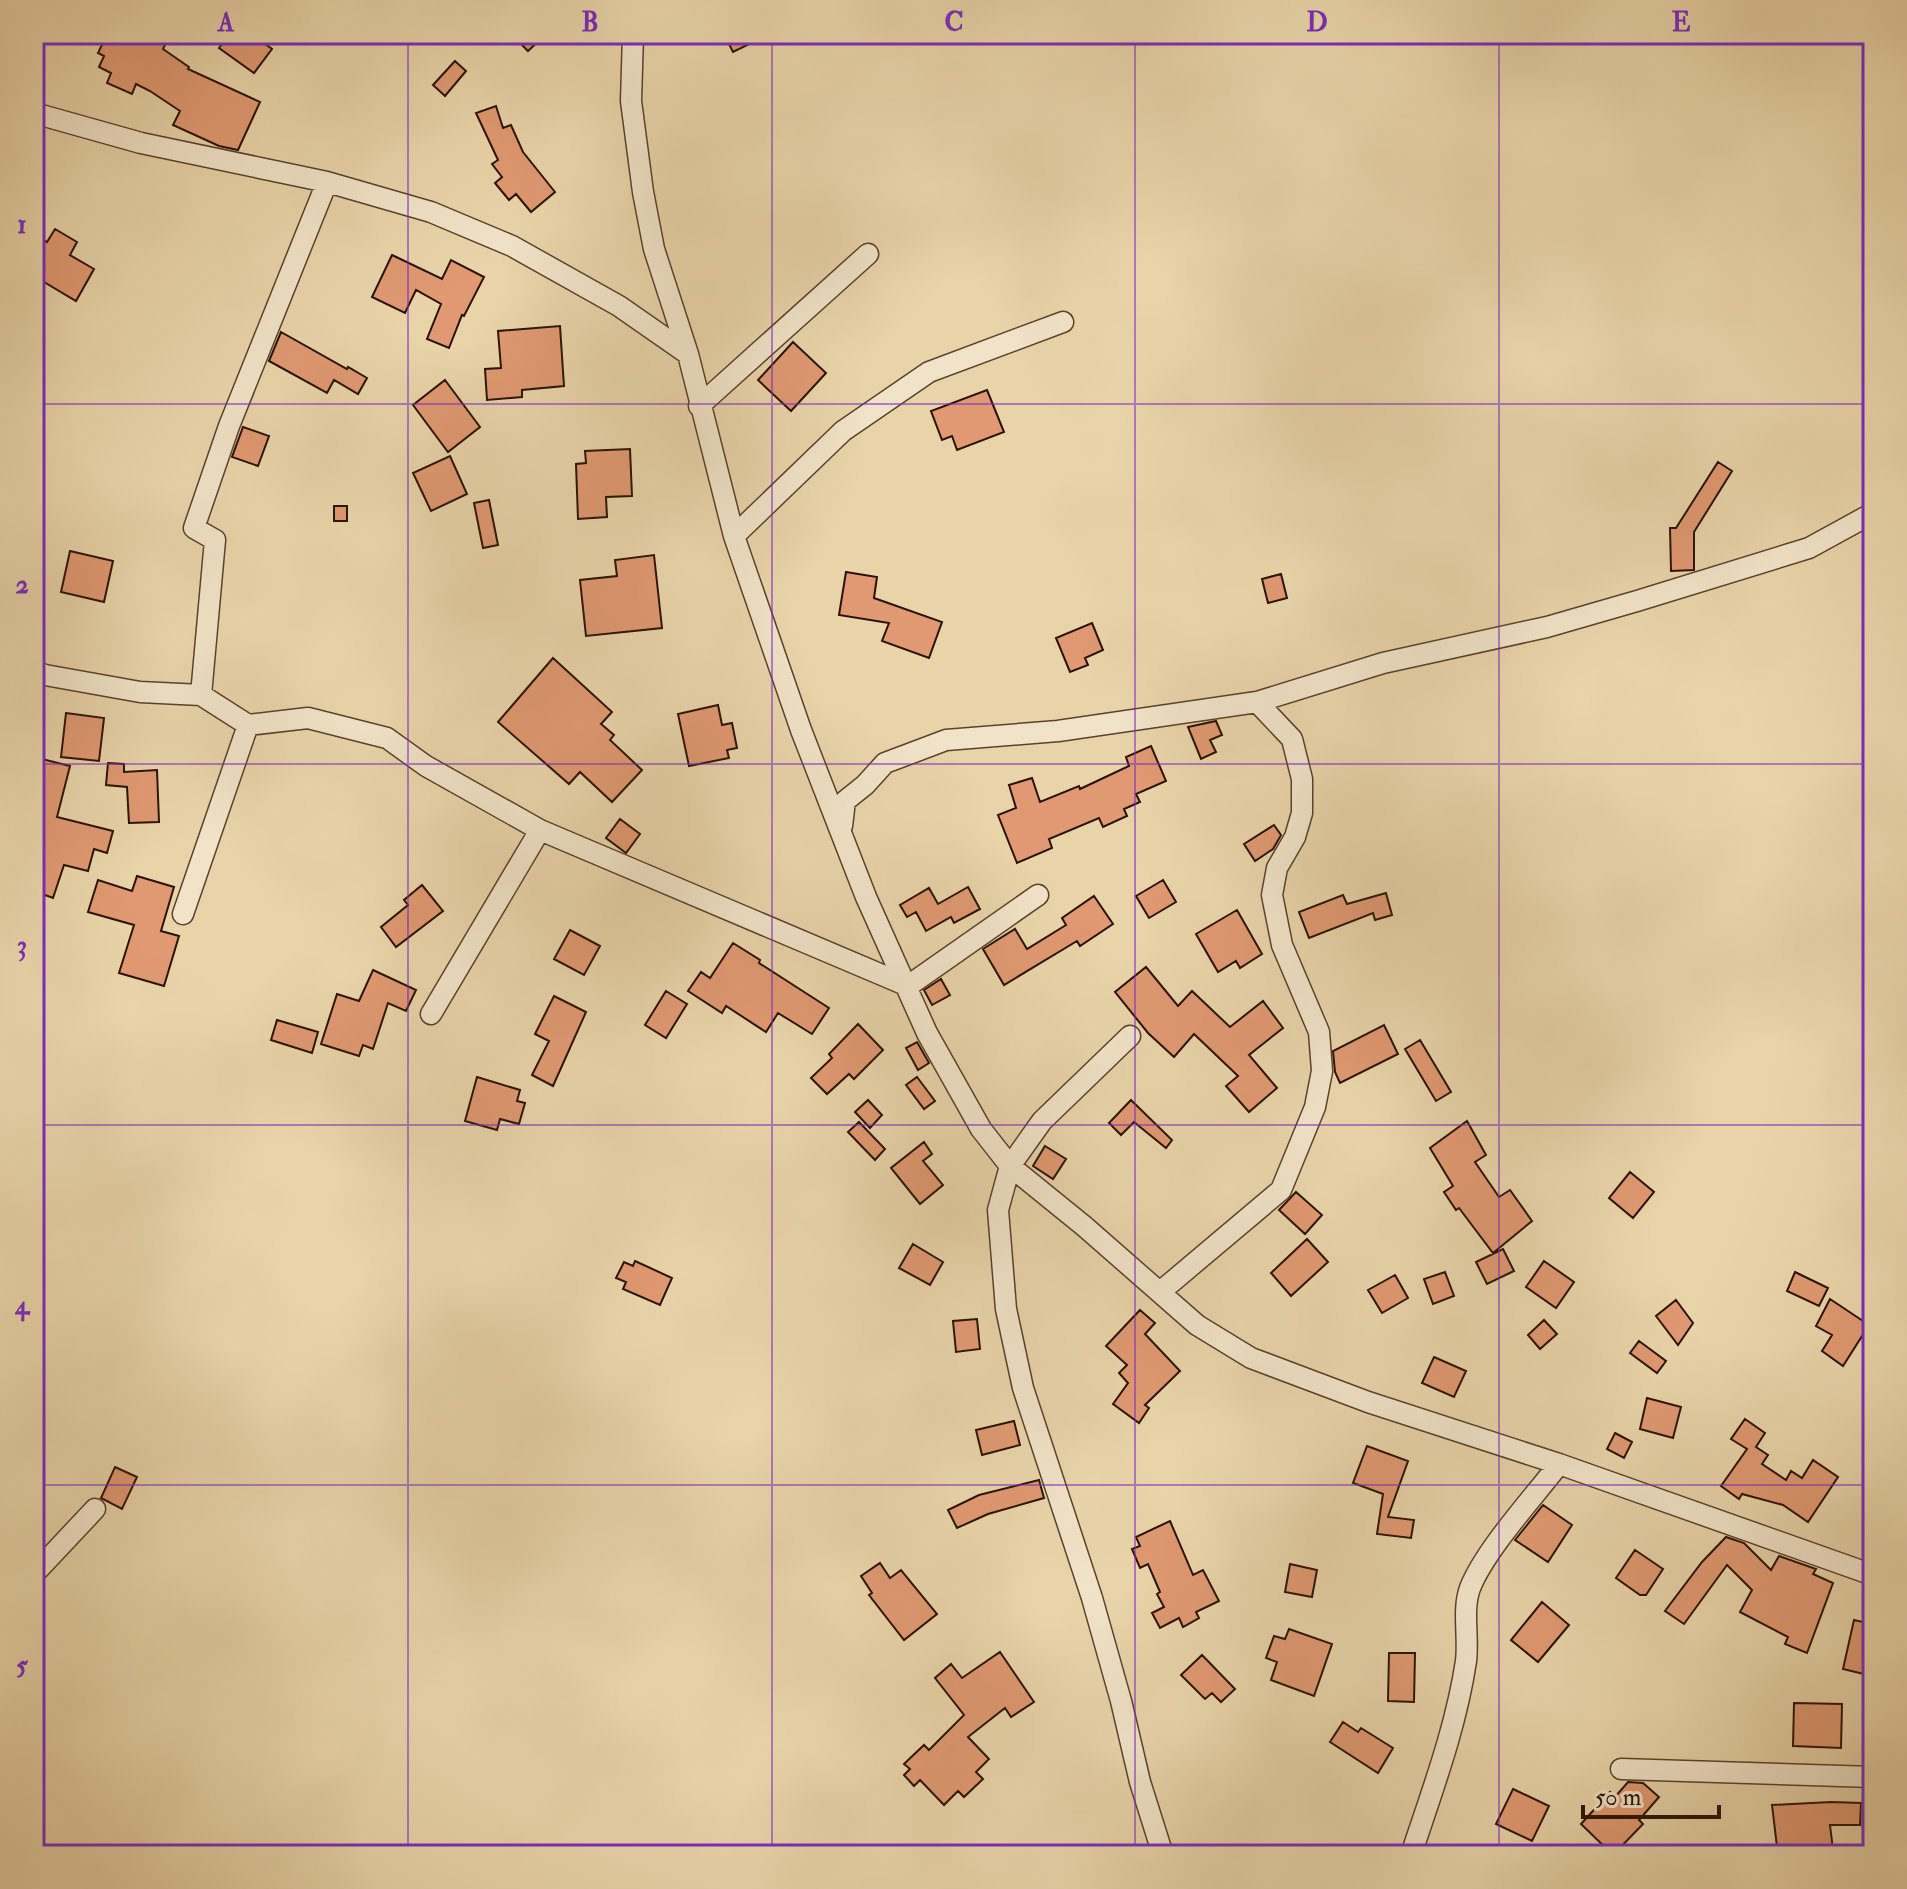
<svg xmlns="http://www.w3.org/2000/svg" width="1907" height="1889" font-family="'IM FELL Double Pica',serif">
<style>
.building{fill:#e09972;stroke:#2a1201;stroke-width:2}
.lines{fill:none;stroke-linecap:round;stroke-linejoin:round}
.minor-casing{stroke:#5a422b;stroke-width:23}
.minor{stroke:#f1e3c8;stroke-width:20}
.grid{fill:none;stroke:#7b2cbf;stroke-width:2;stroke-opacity:0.55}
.neatline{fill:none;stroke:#7b2cbf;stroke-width:3}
.grid-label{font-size:26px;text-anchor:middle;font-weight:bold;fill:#7b2cbf}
</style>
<rect width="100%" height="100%" fill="#e9d4aa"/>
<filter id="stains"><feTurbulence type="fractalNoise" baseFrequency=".0025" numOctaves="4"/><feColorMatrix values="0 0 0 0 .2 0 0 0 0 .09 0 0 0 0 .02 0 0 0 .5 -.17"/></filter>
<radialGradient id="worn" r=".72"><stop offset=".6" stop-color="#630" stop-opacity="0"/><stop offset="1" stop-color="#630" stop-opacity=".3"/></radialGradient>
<path class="building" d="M107,34H170L163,49L189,67L188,69L260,102L238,150L219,146L173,125L180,111L150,91L136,84L132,94L107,83L111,73L99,67L104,56L98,53Z
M229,34H252L272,49L254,73L219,48Z
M525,34H546L528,51L518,41Z
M724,34H770L733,52Z
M455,61L466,71L445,96L433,85Z
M496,106L503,128L511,125L523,152L555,192L531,212L516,194L509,200L495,183L502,177L492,164L498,160L476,113Z
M55,229L77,242L70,255L94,269L76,301L34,276V234L47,242Z
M392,255L442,279L451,260L484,277L464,316L462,315L449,348L427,339L441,304L416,290L405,313L372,297Z
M560,326L564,386L522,390V397L487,400L485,369L501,368L498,331Z
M281,332L347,369L348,367L367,378L358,394L334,380L327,393L269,361Z
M793,342L826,373L791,411L758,380Z
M445,380L480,427L448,452L413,405Z
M987,390L1004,432L957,450L952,436L942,440L931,411Z
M243,427L269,436L258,466L232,457Z
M630,449L632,496L606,497L607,517L578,519L576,464L586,463L585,451Z
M450,456L467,494L431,511L413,473Z
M1718,462L1732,471L1694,532V570L1671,571L1670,528H1676Z
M489,500L498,545L483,548L474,503Z
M334,506H347V521H334Z
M70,551L113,561L104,602L61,592Z
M654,555L662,628L586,636L580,580L617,576L615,560Z
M846,572L877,577L874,598L942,622L929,658L882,641L889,623L839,615Z
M1281,574L1287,598L1268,603L1262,579Z
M1092,623L1103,650L1085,658L1088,665L1070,672L1056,638Z
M553,658L612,712L601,724L614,735L610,740L642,770L612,802L580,772L569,784L498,722Z
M718,705L722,725L732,723L737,748L727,750L729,758L689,766L678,714Z
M66,713L104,718L99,761L61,757Z
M1216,721L1222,735L1210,740L1216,752L1201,759L1188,727Z
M1151,746L1166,781L1136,794L1140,802L1124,809L1127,816L1103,827L1099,818L1049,839L1052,848L1017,863L998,815L1016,808L1009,785L1032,778L1040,802L1079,786L1080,789L1129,766L1126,757Z
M34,757L70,766L57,817L113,831L107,853L94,849L88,871L64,865L53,898L34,891Z
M108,763L124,764V772L157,770L159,822L129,823L127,787L106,785Z
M620,819L640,834L626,853L606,838Z
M1274,825L1281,835L1273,849L1255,861L1244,844Z
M137,876L174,887L161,931L179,936L164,986L119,973L134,925L88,912L98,880L132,891Z
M1163,880L1176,902L1149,918L1136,896Z
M422,885L443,911L396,947L381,927L408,905L404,900Z
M968,887L980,909L954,923L951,917L926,931L916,912L907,917L900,905L929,888L938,904Z
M1386,893L1392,915L1375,920L1373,913L1309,938L1299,912L1343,895L1347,904Z
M1094,896L1113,924L1080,946L1077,941L1004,985L983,949L1015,929L1027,949L1066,925L1062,918Z
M1237,910L1262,954L1240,968L1236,961L1218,972L1196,934Z
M570,930L600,946L584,975L554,959Z
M733,943L760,960L759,963L829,1008L812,1034L778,1013L766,1032L726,1006L722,1013L688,991L701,972L710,978Z
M1146,967L1178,1006L1192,991L1230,1027L1263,1001L1283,1028L1249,1055L1277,1088L1249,1112L1226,1086L1238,1076L1194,1034L1174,1057L1148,1033L1115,992Z
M373,970L416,990L406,1011L388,1003L373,1049L363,1045L359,1056L321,1044L337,994L359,1001Z
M941,979L950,995L932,1005L924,990Z
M666,991L687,1004L666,1038L645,1025Z
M554,996L586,1012L553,1086L532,1075L549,1041L535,1034Z
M277,1020L318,1032L312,1053L271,1040Z
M858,1024L883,1050L854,1079L849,1074L827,1094L811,1078L832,1058L829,1054Z
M1384,1025L1398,1054L1340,1083L1335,1072L1333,1051Z
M1420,1040L1451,1092L1436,1101L1405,1049Z
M917,1042L929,1063L918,1070L906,1048Z
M477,1077L520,1090L517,1101L525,1103L519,1124L500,1119L497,1130L465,1121Z
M917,1077L935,1101L924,1109L906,1085Z
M868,1100L882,1115L870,1128L855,1112Z
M1131,1100L1172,1140L1166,1148L1134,1122L1121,1135L1109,1123Z
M1467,1121L1486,1155L1475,1162L1499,1197L1510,1190L1532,1221L1493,1253L1459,1208L1456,1210L1444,1192L1453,1186L1430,1148Z
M859,1122L885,1149L875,1160L848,1132Z
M924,1142L932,1154L923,1161L943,1185L920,1204L891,1168Z
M1045,1146L1066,1159L1053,1179L1033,1166Z
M1630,1172L1654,1192L1633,1218L1609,1198Z
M1296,1192L1322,1215L1305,1234L1279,1210Z
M1307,1239L1328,1262L1291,1296L1271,1273Z
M913,1244L943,1262L930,1285L899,1268Z
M1503,1249L1514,1271L1487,1284L1476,1262Z
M635,1261L672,1278L660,1305L623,1289L626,1282L616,1278L624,1262L633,1266Z
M1544,1261L1574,1282L1556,1308L1526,1287Z
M1445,1272L1454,1296L1433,1304L1424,1279Z
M1795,1272L1828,1288L1819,1306L1787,1291Z
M1395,1275L1408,1298L1382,1313L1368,1290Z
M1830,1299L1869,1325L1843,1366L1822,1351L1832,1335L1816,1326Z
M1676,1300L1693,1323L1678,1345L1656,1316Z
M1140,1310L1155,1323L1145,1334L1180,1371L1145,1405L1149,1408L1139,1423L1113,1404L1128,1383L1119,1373L1127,1365L1106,1346Z
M977,1319L980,1349L956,1352L953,1321Z
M1544,1320L1557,1334L1540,1349L1528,1335Z
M1639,1341L1666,1361L1657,1373L1630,1353Z
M1434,1357L1466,1371L1454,1397L1422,1383Z
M1647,1398L1681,1407L1673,1438L1640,1429Z
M1745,1419L1765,1433L1756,1447L1768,1455L1762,1464L1786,1480L1791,1471L1802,1478L1813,1460L1838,1477L1808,1522L1783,1505L1742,1494L1739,1499L1721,1486L1747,1449L1731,1439Z
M1014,1421L1020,1445L982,1455L976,1430Z
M1615,1433L1632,1442L1624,1458L1607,1449Z
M1367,1446L1408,1461L1388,1517L1414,1520L1411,1538L1377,1534L1383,1494L1353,1483Z
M115,1467L137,1477L122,1509L101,1498Z
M1039,1480L1044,1498L988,1514L957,1528L948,1510L979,1495Z
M1543,1505L1572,1525L1548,1562L1515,1540Z
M1170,1521L1193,1575L1203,1570L1219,1601L1196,1612L1199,1618L1183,1627L1179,1618L1160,1628L1152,1613L1164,1607L1157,1594L1160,1592L1148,1564L1140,1568L1132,1549L1140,1546L1136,1537Z
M1726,1537L1744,1543L1771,1570L1779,1556L1816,1569L1813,1574L1833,1583L1807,1653L1785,1644L1788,1637L1740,1612L1752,1590L1727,1565L1684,1624L1665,1611L1702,1562Z
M1635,1550L1663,1569L1646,1595H1640L1616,1578Z
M880,1563L890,1578L901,1570L937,1614L904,1640L869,1595L872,1593L861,1576Z
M1290,1564L1317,1570L1312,1597L1285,1592Z
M1542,1602L1569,1625L1538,1662L1511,1640Z
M1854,1620L1872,1624L1873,1655L1868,1675L1843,1669Z
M1289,1629L1332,1644L1314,1696L1271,1680L1277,1662L1266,1658L1274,1636L1285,1639Z
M1000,1652L1034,1702L1011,1717L1005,1708L968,1737L989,1759L976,1772L983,1779L964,1797L958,1791L944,1805L920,1780L914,1786L904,1775L910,1769L904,1764L924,1745L929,1750L964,1715L935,1678L951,1664L962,1678Z
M1389,1653H1415L1414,1702L1388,1701Z
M1202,1655L1235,1689L1221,1702L1212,1693L1205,1699L1181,1675Z
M1794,1703L1842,1704L1841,1748L1793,1746Z
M1343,1722L1358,1732L1361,1728L1393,1748L1378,1773L1330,1742Z
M1628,1782L1643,1783L1659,1797L1639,1820L1643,1824L1613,1855L1581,1824L1610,1792L1615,1797Z
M1513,1789L1549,1806L1532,1841L1496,1824Z
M1831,1802L1861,1803L1860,1825H1830L1833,1850L1778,1855L1772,1805Z"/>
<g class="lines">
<defs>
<path id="minor" d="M633,34L631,101L643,192L654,249L688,354L734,536L801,730L866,897L927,1033L981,1129L1010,1166L1084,1226L1197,1325L1251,1358L1368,1402L1559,1464L1873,1575
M34,113L141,143L327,182L431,212L512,246L619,306L688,354
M699,406L868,254
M734,536L843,431L929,372L1063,322
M34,671L45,675L140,692L201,695L248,725L308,718L387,738L426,766L540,830L908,986L1038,895
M201,695L215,540L194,528L229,426L327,182
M842,826L845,801L865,785L885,763L946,740L1058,731L1257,702L1383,663L1547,627L1637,601L1809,548L1873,513
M183,914L248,725
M431,1014L540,830
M1130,1036L1042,1121L1010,1166L998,1210L1006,1309L1023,1388L1092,1598L1121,1701L1140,1782L1163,1855
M1160,1292L1281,1190L1315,1107L1322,1071L1319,1032L1282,945L1272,895L1277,868L1295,837L1302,813V779L1292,739L1257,702
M34,1574L95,1509
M1621,1769L1873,1777
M1873,1807V1827
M1411,1855C1432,1791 1456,1728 1466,1661C1469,1637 1462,1610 1470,1588C1485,1550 1533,1498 1559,1464"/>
</defs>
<use href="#minor" class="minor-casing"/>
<use href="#minor" class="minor"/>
</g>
<path class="grid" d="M408,34V1855M772,34V1855M1135,34V1855M1499,34V1855M34,404H1873M34,764H1873M34,1125H1873M34,1485H1873"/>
<rect width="1907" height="1889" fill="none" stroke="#e9d4aa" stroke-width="88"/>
<path d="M1583 1805v12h136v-12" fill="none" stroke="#2a1201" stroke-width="4"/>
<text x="1595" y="1805" font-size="24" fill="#2a1201" stroke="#f1e3c8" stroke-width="6" paint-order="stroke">50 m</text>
<rect x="44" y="44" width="1819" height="1801" class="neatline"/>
<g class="grid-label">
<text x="226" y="31">A</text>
<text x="590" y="31">B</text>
<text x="954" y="31">C</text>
<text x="1317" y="31">D</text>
<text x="1681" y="31">E</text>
<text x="22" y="233">1</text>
<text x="22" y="593">2</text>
<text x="22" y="954">3</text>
<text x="22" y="1314">4</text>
<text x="22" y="1674">5</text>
</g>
<rect width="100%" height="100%" filter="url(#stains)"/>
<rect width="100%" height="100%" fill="url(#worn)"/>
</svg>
